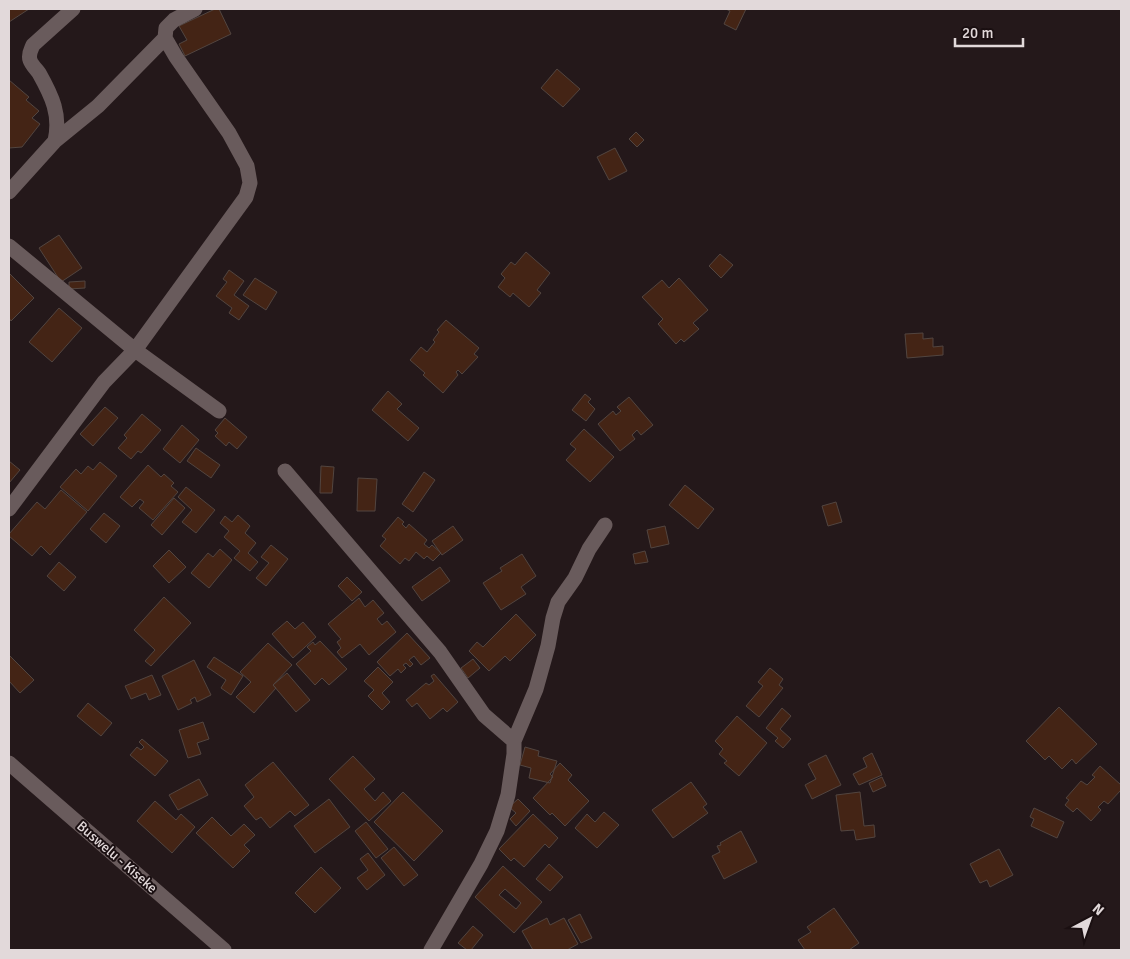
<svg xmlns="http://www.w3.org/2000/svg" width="1130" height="959" font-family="Signika,sans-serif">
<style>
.building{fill:#442415;stroke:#524540;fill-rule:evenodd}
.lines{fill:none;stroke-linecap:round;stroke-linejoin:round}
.minor{stroke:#695b5c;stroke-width:15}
.secondary{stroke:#695b5c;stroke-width:15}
.labels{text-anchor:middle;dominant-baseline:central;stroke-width:4;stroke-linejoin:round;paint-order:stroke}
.street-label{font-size:14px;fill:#e2d9da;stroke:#1a0f11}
</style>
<rect width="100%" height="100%" fill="#24181a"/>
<path class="building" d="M9,9H29L9,22Z
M215,9H219L231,34L185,56L179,44L187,40L179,26Z
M726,9H746L736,30L724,24L730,11Z
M557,69L580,89L563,107L541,88Z
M9,80L29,97L26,100L39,111L32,118L40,124L22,147L9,148Z
M636,132L644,140L637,147L629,139Z
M615,148L627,171L609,180L597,157Z
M59,235L82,268L61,282L39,248Z
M526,252L550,273L537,290L541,293L529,307L513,293L510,297L498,287L505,278L501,274L511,262L515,265Z
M720,254L733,265L721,278L709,266Z
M229,270L244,281L234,295L249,306L239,320L229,313L232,308L216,296L227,282L223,279Z
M9,273L34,298L11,321L9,318Z
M255,278L277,292L266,310L243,295Z
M679,278L708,310L693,323L699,329L684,342L681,339L676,344L658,324L663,319L642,297L662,280L669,288Z
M85,281V288L69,289V282Z
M59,308L82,328L52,362L29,342Z
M446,320L479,348L474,354L478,357L462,374L458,370L456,372L458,375L443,393L423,375L425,373L410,360L421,347L427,352L435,342L433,340L439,332L437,330Z
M923,333V339L933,338V347L943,346V355L907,358L905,334Z
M388,391L402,404L397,409L419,428L408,441L372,410Z
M585,394L591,399L588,402L595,409L586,421L572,410Z
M629,397L653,425L641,435L637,430L632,435L635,439L620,451L598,424L613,411L616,415L621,411L617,407Z
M105,407L118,418L93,446L80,434Z
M142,414L161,430L141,453L138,451L131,459L118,448L127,438L124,435Z
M225,418L247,437L237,449L229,442L226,446L215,436L218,433L215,430Z
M182,425L199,440L180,463L163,449Z
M584,429L614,457L590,482L566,460L576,449L570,444Z
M196,448L220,465L211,478L187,461Z
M9,461L20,470L9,483Z
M100,462L117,476L88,511L60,487L76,469L81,474L88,466L93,470Z
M148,465L161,477L164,474L174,483L171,486L178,492L153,520L139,508L144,502L140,499L132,507L120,497Z
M321,466L334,467L332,493H320Z
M424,472L435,480L413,512L402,504Z
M358,478L377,479L375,511H357Z
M685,485L714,509L698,529L669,505Z
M186,487L215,510L196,533L182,522L192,510L178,497Z
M61,490L87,512L50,555L41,546L32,556L9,536V534L37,502L45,509Z
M174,498L185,508L162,535L151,525Z
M836,502L842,522L828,526L822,506Z
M104,513L120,526L106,543L90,529Z
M238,515L250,526L245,533L256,543L248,553L258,562L250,571L234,558L240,551L224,537L229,531L220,523L225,516L232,522Z
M398,517L404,522L402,524L406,528L409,524L427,540L424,544L429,548L432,545L441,553L433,561L427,556L424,559L416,552L409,561L405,558L400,564L380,546L386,539L382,536Z
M453,526L463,540L442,555L432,541Z
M665,526L669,544L651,548L647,530Z
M271,545L288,559L266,586L256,578L269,563L261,557Z
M220,549L232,560L209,588L191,573L208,553L213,557Z
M169,550L186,567L169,583L153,566Z
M645,551L648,562L635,564L633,554Z
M522,554L536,576L521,587L526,594L501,610L483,583L502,571L500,568Z
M59,562L76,577L64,591L47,576Z
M440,567L450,581L422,601L412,587Z
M347,577L362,592L352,601L338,586Z
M164,597L191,623L151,666L145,661L155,650L134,630Z
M359,598L365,607L373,600L384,613L377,619L382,625L387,621L396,632L369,655L360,644L342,658L337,652L341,648L337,642L341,639L328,624Z
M516,614L536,635L510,661L505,656L489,671L469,651L477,642L483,647Z
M287,621L295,629L303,622L316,637L293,658L272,634Z
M407,633L430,658L421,665L414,656L409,660L413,664L410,667L406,663L403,665L406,668L401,673L398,669L390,676L377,662Z
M320,641L347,669L329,685L322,678L315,685L296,664L311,651L307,647L313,642L315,645Z
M268,643L292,665L273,685L276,688L254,713L236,697L251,682L240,672Z
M9,655L34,680L20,693L9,681Z
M214,657L243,676L231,695L221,688L226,680L207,667Z
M473,659L480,668L468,678L461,668Z
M194,660L211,695L197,702L195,697L190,700L192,703L178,710L162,676Z
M378,667L393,682L382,693L390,702L382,710L368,696L374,690L364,681Z
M770,668L783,679L779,685L783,688L759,717L746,706L763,686L758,682Z
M287,673L310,700L296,712L273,685Z
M434,674L458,702L447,712L443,708L430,719L417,703L412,707L406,700L426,683L429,685L434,681L431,676Z
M152,675L161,695L149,700L146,693L131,699L125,686Z
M88,703L112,723L101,736L77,716Z
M1059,707L1097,744L1076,764L1072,759L1062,769L1049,756L1045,760L1026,741Z
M782,708L791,716L780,729L791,739L783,748L775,741L778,738L766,728Z
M737,716L767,743L739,776L724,763L727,761L719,754L723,749L715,741Z
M203,722L209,739L197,743L201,754L188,758L179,730Z
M142,739L168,761L155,776L130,755L137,747L141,750L144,747L139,742Z
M525,747L539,751L538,756L557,761L550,783L529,778L531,768L520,765Z
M872,753L882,775L859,785L853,774L867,767L863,758Z
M826,755L841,785L812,799L805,785L816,779L808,764Z
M353,756L375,779L364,789L375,801L383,792L391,801L369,821L329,779Z
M273,762L309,805L295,816L290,811L270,828L261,817L256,820L244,806L254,797L245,785Z
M560,763L572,775L568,780L589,801L565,826L552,813L550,815L533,798L553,777L550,774Z
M1100,766L1121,785V790L1108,804L1104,801L1098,807L1101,810L1091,821L1077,808L1073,812L1065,805L1069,800L1066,798L1081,781L1087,785L1095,777L1092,775Z
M882,777L886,786L873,792L869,783Z
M199,779L208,795L178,810L169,795Z
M691,782L707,804L703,807L708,813L673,838L652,810Z
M403,792L443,831L414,861L374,822Z
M860,792L864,826L874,825L875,837L856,840L854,830L841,831L836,795Z
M329,799L350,827L315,853L294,826Z
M518,799L530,811L516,826L510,819L516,813L509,807Z
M155,801L176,820L181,814L195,827L172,853L137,821Z
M1034,808L1064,822L1057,838L1031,826L1034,819L1030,817Z
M604,812L619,825L597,848L575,828L587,814L595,822Z
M533,814L558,838L549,848L545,844L524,867L514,858L511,861L499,849Z
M212,817L231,836L244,824L255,835L244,845L250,851L233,868L196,833Z
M366,822L388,849L376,858L355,831Z
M741,831L757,862L724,879L712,856L720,852L717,846L721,845L720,843Z
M394,847L418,875L404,886L381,858Z
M999,849L1013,875L990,887L987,880L980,883L970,864Z
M368,853L385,875L367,890L357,878L368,870L360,859Z
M549,864L563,877L550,891L536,879Z
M503,866L542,902L514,933L475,897ZM505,889L521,903L516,909L499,895Z
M321,867L341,888L315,913L295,893Z
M834,908L859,943L849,950H805L798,940L811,932L807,927Z
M580,914L592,938L581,943L568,920Z
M547,918L550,925L564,918L578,944L567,950H533L522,931Z
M473,926L483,935L471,950H467L458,943Z"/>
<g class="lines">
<path class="minor" d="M55,141C61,115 52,96 39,73C36,69 31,64 30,60C28,54 31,50 33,45L73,9
M9,192L55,141L98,106L165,38
M9,246L135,350L219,411
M285,471L440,652L484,715L514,741
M9,509L104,382L135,350L246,197L250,183L247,166L229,133L176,57L165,38L166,28L174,20L195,9
M431,950L481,864L497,831L508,795L514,754V741L536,689L548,646L553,618L558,602L575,578L589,549L605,525"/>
<path class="secondary" d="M9,763L224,950"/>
</g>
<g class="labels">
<g class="street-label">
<text transform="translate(117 857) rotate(41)">Buswelu - Kiseke</text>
</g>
</g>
<rect width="1130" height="959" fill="none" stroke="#e2d9da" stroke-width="20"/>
<g transform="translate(1090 919) rotate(41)" stroke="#1a0f11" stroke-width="4" paint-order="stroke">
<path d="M0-4L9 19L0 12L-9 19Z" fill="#e2d9da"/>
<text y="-8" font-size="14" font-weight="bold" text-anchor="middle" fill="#e2d9da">N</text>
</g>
<path d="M955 38v8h68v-8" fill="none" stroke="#e2d9da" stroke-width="2.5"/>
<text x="962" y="38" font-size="15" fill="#e2d9da" stroke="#1a0f11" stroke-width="4" paint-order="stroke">20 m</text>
</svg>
